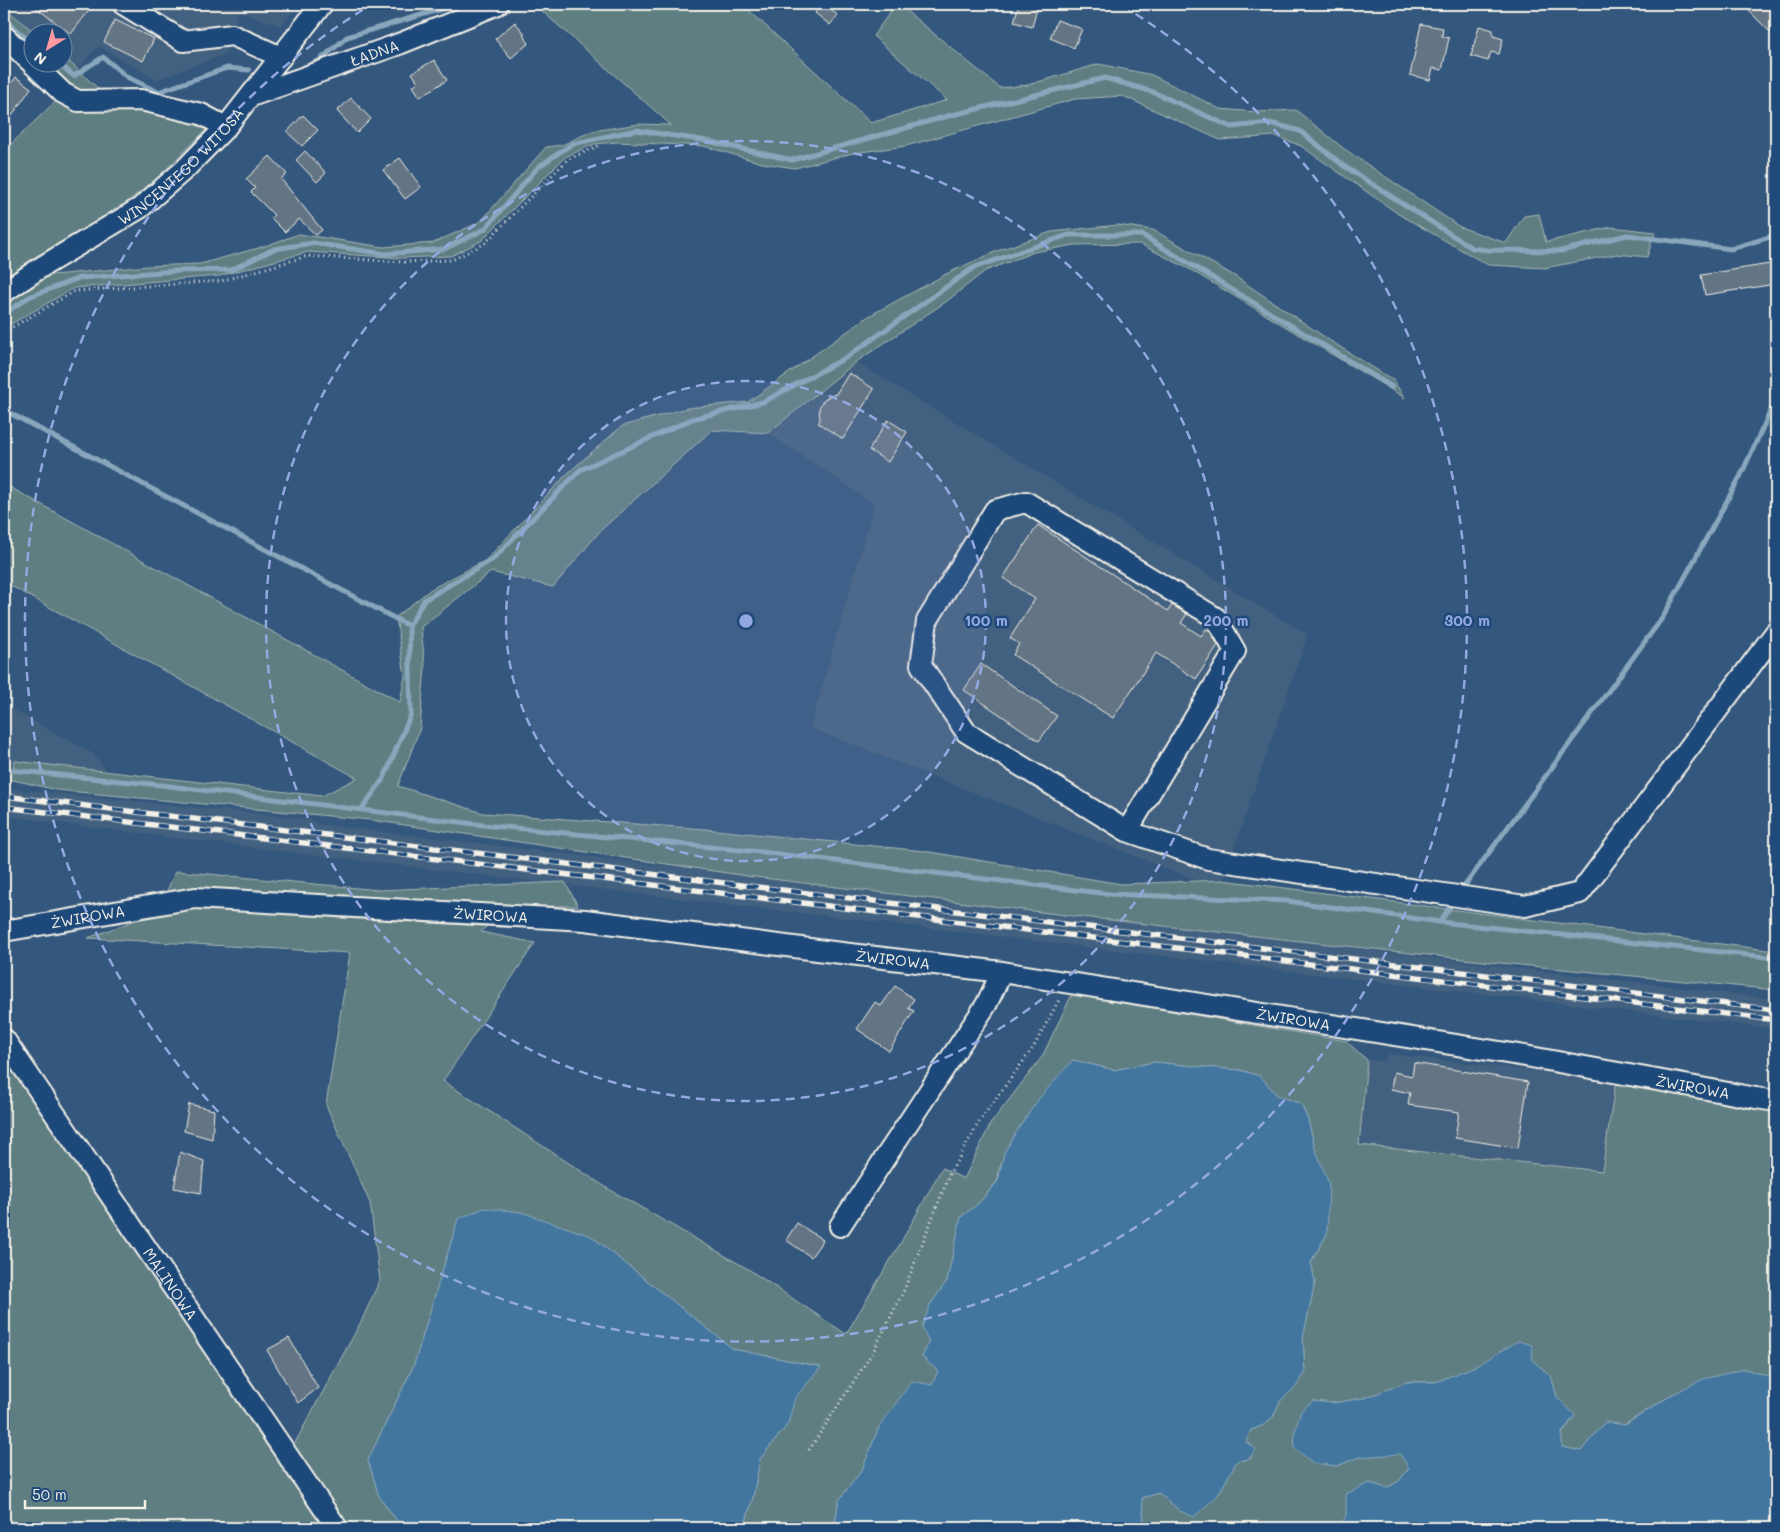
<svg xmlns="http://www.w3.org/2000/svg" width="1780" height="1532" font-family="Mali,sans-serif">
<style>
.built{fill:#42607f}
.green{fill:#5e7e82;stroke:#a9b8b5}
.water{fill:#42769f;stroke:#89a7bc}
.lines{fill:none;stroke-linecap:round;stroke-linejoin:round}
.stream{stroke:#89a7bc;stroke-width:5}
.building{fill:#647484;stroke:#f4f1e8}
.minor-casing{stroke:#f4f1e8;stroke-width:24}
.path{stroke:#f4f1e8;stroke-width:3;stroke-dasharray:1 4;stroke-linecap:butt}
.minor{stroke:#1f4a7a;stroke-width:20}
.rail-casing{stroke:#f4f1e8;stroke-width:5.5}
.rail{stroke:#1f4a7a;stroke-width:4;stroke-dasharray:11;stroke-linecap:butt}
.ring{fill:none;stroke:#93a8e1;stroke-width:2.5;stroke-dasharray:9 6}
.labels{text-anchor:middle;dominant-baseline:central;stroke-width:5;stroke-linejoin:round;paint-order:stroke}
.street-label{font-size:15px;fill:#f4f1e8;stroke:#1f4a7a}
.centre{fill:#93a8e1;stroke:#1f4a7a;stroke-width:2.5}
.ring-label{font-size:15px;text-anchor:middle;font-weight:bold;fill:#93a8e1;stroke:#1f4a7a;stroke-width:5;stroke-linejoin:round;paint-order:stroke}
</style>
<rect width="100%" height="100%" fill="#34577d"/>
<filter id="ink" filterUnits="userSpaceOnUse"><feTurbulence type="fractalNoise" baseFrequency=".02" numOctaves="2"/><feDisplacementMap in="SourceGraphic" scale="10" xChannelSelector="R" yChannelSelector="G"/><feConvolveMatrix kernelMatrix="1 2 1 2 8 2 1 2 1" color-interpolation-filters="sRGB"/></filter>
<g filter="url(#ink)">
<path class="built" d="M4,4H298L281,26L239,11L226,54L156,80L99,46L78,69L63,56L62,32H34L4,7Z
M856,362L1308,635L1223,880L1198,881L810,728L874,504L768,433Z
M4,705L92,753L108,772L15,761L9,779H4Z
M4,788L311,819L317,824L1776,999V1029L312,855L4,816Z
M1388,1054L1616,1080L1603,1171L1359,1145L1367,1060L1384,1061Z"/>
<path class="green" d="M534,4H742L871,123L947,100L873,36L896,4H898L1000,88L1028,85L1099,64L1152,75L1220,109L1256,112L1296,110L1343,148L1460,227L1506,243L1524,216L1539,214L1546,242L1611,227L1655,232L1647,257L1617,254L1545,268L1488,265L1400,215L1301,146L1275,136L1220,140L1123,96L1075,99L906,146L853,153L795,168L762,163L704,146L618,142L594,144L565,157L481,241L451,256L401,258L308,252L219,276L74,288L4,328V304L42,276L148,266L200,264L262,247L299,234L383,247L433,243L480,222L546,147L562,145L592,131L639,124L671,125Z
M4,7L34,32H32V58L4,31Z
M63,56L106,96H78L38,63L62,62Z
M62,95L141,104L209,127L154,181L114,212L38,255L4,279V151Z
M1118,225L1153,230L1233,275L1329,340L1393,380L1405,398L1189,269L1140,244L1075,245L1034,252L985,271L947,301L856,362L768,433L712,430L601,530L553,587L491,572L421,627L425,666L420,728L398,786L483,813L705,829L924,851L1121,884L1223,880L1776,951V990L1500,963L1073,916L747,876L371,820L57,790L9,779L15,761L322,796L357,778L4,582V484L400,702L405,676L396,617L431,589L486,560L567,474L622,426L687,408L748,402L869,316L948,273L997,251L1051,232Z
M176,871L379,890L565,882L578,906H506L481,932L535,943L443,1081L607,1188L748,1269L846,1334L900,1244L942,1168L964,1179L991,1123L1042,1057L1072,994L1346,1041L1367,1060L1359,1145L1602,1171L1616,1080L1776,1108V1379L1745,1369L1673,1394L1624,1425L1605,1422L1581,1451L1562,1447V1434L1575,1415L1557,1397L1551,1376L1533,1361L1478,1365L1436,1382H1407L1365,1398L1332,1403L1313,1401L1337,1466L1359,1457L1401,1453L1409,1468L1399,1481L1387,1488L1369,1483L1339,1528H1142L1144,1523L1142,1498L1159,1493L1180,1511L1218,1495L1237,1461L1250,1459L1255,1449L1246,1442L1251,1430L1264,1425L1273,1417L1280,1401L1296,1387L1305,1373L1303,1338L1315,1282L1311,1262L1327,1234L1315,1148L1308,1120L1301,1104L1277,1095L1260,1076L1240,1070L1202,1067L1155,1062L1114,1070L1073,1060L999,1168L998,1180L979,1203L961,1217L947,1281L930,1305L929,1342L922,1357L939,1371L932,1385L879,1427L862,1470L839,1500L834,1528H744L753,1497L760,1459L788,1424L794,1398L821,1367L733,1349L591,1236L458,1219L414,1365L368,1460L379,1496L402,1528H344L291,1450L361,1322L380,1280L370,1203L326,1105L350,953L88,938L157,912Z
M4,1058L203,1350L330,1528H4Z"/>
<path class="water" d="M1073,1060L1114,1070L1155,1062L1202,1067L1240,1070L1260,1076L1277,1095L1301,1104L1308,1120L1315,1148L1329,1184L1327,1234L1311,1262L1315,1282L1303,1338L1305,1373L1296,1387L1280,1401L1273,1417L1264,1425L1251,1430L1246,1442L1256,1449L1249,1459L1237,1461L1218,1495L1194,1517L1180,1511L1159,1493L1142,1498L1144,1523L1142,1528H834L839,1500L862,1470L879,1427L912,1381L932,1385L938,1371L922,1357L929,1342L922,1327L930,1305L947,1281L961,1217L979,1203L998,1181L1004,1153L1021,1124L1041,1096Z
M484,1208L521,1212L591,1236L733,1349L821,1367L795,1398L788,1424L760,1459L753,1497L744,1528H402L379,1496L368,1460L414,1365L458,1219Z
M1518,1341L1532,1345L1533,1361L1551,1376L1557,1397L1575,1415L1562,1433V1447L1581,1451L1605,1422L1625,1425L1673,1394L1703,1379L1745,1369L1776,1379V1528H1339L1346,1516V1494L1369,1483L1387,1488L1399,1481L1409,1468L1400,1454L1359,1457L1337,1466L1313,1463L1294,1448L1295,1431L1301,1411L1313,1401L1332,1403L1365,1398L1407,1382H1436L1478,1365Z"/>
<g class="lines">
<path class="stream" d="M4,20L32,43
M57,62L74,76L103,57L127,77L158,92L227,68L249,70
M303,68L320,60L347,37L445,8L455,4
M4,314L29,297L79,278L175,271L231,270L274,249L313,243L385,254L444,249L485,229L538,167L572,144L636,130L707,141L792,160L948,116L1105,78L1153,92L1231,127L1270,123L1300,131L1344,166L1472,248L1487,250L1561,251L1627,235L1731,249L1776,235
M4,410L409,626
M9,770L161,785L483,825L761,852L1109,894L1287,901L1440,922L1776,958
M361,810L384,778L411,714L409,626L424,600L493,559L580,470L692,419L763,402L847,357L973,268L1068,235H1142L1392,387
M1463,888L1663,617L1740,477L1776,399
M1440,922L1450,907"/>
</g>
<path class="building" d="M31,4H94L71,34Z
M821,4L838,15L830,25L815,13Z
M1019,4H1038L1032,27L1014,22Z
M1742,4H1776V38Z
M115,20L154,39L143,61L104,42Z
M1057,20L1082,29L1074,48L1050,38Z
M515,22L525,34L523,35L529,43L511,58L495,39Z
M1421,24L1443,28L1442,36L1449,38L1442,70L1433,68L1430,80L1410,75Z
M1479,26L1493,30V36L1503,39L1499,54L1491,52L1488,61L1471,56Z
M434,60L447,80L420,97L413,86L418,82L412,73Z
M16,77L31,88L4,127V94Z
M351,98L371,119L357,133L337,111Z
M303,115L318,130L302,146L287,132Z
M305,151L326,173L317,182L296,160Z
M270,156L287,174L281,179L322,230L316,235L299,219L285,232L271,218L274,215L251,192L255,188L246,179Z
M400,158L421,187L405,199L383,170Z
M1776,263V284L1705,295L1701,275Z
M849,373L874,389L843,439L818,423L820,420L819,408L822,402L829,396L836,394Z
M888,420L907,432L888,462L869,450Z
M1038,525L1168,611L1172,605L1187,614L1181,623L1201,636L1206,629L1210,631L1218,645L1196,679L1156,653L1113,718L1013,655L1019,644L1010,638L1035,599L1003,578Z
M981,664L1057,716L1039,741L964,690Z
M895,986L914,999L908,1008L914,1011L889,1051L857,1029L875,1002L881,1006Z
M1414,1063L1528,1082L1518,1148L1455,1138L1459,1112L1408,1105L1410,1093L1391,1089L1394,1072L1412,1076Z
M189,1104L214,1110L212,1139L184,1131Z
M180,1152L204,1161L201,1193L174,1188Z
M797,1223L823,1240L811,1257L786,1240Z
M289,1338L318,1388L298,1403L267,1350Z"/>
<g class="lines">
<defs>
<g id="minor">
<path d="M123,4L183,41L232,35L281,57"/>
<path d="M4,36L63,93L78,101L141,100L201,114L226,127"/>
<path id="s1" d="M251,96L399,44L498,4"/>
<path id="s2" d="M4,292L43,266L140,208L185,169L226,127L322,4"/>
<path d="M1127,831L1235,651L1216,618L1026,502L995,510L927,621L921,665L966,732L1127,831L1208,859L1525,906L1580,893L1776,632"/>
<path id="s3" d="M4,931L195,898L585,920L833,952L1002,972L1525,1056L1756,1098L1776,1101"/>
<path id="s4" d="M4,1039L337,1528"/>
<path d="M840,1226L986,1005L1002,972"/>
</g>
</defs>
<use href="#minor" class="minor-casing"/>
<path class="path" d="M4,332L75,291L221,281L308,256L402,262L452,260L484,244L567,160L598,146
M809,1450L873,1352L904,1290L950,1173L981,1119L1033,1048L1060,998"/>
<use href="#minor" class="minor"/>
<defs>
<path id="rail" d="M4,796L1776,1010
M4,807L1776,1020"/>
</defs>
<use href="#rail" class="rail-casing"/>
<use href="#rail" class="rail"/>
</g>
</g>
<circle cx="746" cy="621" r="240" fill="#93a8e1" fill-opacity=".12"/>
<g class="ring">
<circle cx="746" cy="621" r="240"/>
<circle cx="746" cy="621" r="480"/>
<path d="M1123 6A721 721 0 1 1 369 6"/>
</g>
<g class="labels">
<g class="street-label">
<text stroke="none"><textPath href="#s1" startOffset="131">ŁADNA</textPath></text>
<text stroke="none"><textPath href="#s2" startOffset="218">WINCENTEGO WITOSA</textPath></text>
<text stroke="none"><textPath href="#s3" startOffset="490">ŻWIROWA</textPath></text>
<text stroke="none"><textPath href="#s3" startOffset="85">ŻWIROWA</textPath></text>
<text stroke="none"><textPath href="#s3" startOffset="895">ŻWIROWA</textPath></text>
<text stroke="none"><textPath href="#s3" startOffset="1300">ŻWIROWA</textPath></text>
<text stroke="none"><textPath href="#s3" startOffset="1705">ŻWIROWA</textPath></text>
<text stroke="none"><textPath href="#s4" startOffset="296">MALINOWA</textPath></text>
</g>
</g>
<circle cx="746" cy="621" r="8" class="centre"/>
<g class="ring-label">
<text x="986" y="626">100 m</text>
<text x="1226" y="626">200 m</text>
<text x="1467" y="626">300 m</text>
</g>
<rect width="1780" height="1532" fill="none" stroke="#1f4a7a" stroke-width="20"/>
<rect x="10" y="10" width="1760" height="1512" fill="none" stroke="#f4f1e8" stroke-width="2" filter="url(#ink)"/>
<g transform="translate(48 48) rotate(217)"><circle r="24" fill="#1f4a7a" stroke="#748da6"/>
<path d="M0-4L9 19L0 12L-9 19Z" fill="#ff9aa2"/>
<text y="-8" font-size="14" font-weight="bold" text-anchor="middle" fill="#f4f1e8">N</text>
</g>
<path d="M25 1500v8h120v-8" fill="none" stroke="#f4f1e8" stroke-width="2.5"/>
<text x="32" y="1500" font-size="15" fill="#f4f1e8" stroke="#1f4a7a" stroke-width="4" paint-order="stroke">50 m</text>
</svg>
